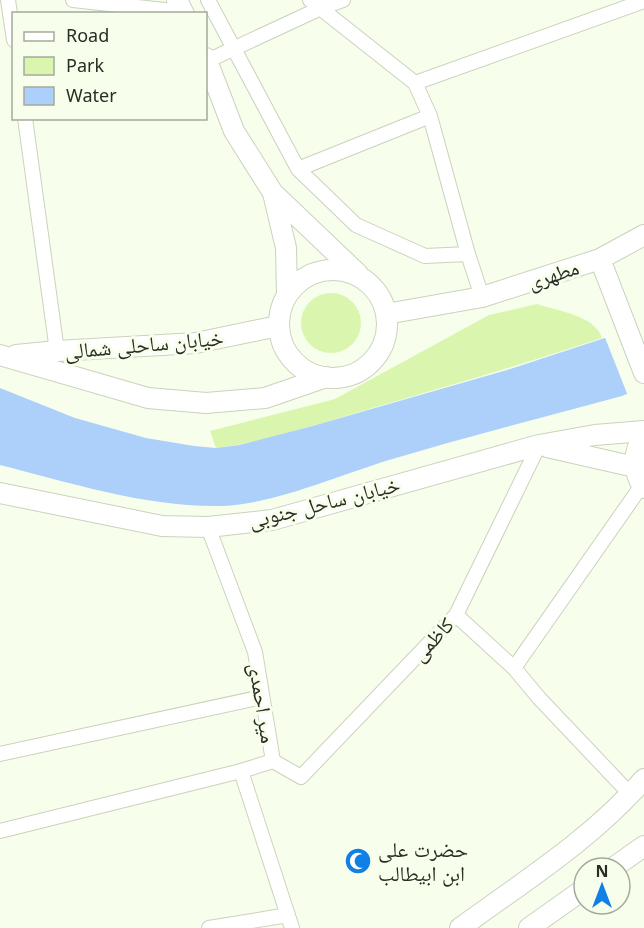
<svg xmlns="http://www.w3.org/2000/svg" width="644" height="928" font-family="'Noto Sans','Noto Naskh Arabic',sans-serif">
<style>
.green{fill:#daf6ae}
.water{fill:#acd0fa}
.pier{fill:#f7feec}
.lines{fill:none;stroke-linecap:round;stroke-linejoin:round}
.street-casing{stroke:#cad3bd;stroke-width:16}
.secondary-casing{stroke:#cad3bd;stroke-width:22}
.street{stroke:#fff;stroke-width:14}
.secondary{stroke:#fff;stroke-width:20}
.labels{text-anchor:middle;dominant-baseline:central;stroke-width:6;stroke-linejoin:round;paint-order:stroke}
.street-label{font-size:21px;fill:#292d24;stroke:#f7feec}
.poi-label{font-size:21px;fill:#292d24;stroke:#f7feec;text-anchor:start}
</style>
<rect width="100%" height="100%" fill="#f7feec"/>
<path class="green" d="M301 323a30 30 0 1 1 60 0a30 30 0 1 1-60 0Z
M537,304C557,311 595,315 602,338C524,364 445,387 366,410C317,424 267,442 216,448L210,431L335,399L489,315Z"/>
<path class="water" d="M626,331L644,387L622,396C545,417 466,437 389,460C340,475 274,504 223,506C149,508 71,483 0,465V388L75,418L146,438L194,446L216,448L239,445L309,427L507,370Z"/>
<path class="pier" d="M644,322V390L628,396L604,335Z"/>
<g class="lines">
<defs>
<path id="street" d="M8,0L14,40
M73,0L183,12
M208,0L298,169L356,225L425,256L468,254
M310,0L415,83L430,116L468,254L482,297
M207,61L321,8L343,0
M415,83L644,1
M25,118L57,351
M298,169L430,116
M208,527L255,652L273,761L241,771L292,928
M456,615L514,668L539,698L631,795
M514,668L642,485
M0,754L262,697
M273,761L301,777L456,615L539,445
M0,831L241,771
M209,928L288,915"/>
<path id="secondary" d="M177,0L184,14
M206,58L234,131L273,193L358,274
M273,193L286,248L287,295
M600,259L644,373
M279 324a54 54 0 1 1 108 0a54 54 0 1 1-108 0Z
M386,314L482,297L600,259L644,235
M0,355L148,398L206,403L265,398L326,377
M16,355L57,351L196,343L278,326
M644,435C633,451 632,472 644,488
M547,447L635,467
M0,493L162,526L208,527L272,520L539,445L595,435L644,431
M613,868L644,846
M460,928C523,882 592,839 644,779
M529,928L584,889"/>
</defs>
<use href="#street" class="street-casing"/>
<use href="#secondary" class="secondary-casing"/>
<use href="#street" class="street"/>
<use href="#secondary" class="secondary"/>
</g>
<defs>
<symbol id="mosque-disc" viewBox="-11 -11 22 22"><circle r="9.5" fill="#107fe6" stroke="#f7feec"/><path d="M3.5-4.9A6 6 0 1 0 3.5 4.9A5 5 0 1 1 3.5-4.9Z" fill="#fff"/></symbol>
</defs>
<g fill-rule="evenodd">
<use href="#mosque-disc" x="343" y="846" width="30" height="30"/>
</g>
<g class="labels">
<g class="street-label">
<text transform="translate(553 274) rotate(-18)">مطهری</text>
<text transform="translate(144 344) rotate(-5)">خیابان ساحلی شمالی</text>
<text transform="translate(324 502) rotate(-14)">خیابان ساحل جنوبی</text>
<text transform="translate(432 639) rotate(-47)">کاظمی</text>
<text transform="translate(263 703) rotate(81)">میر احمدی</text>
</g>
<g class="poi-label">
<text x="378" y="849">حضرت علی<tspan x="378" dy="24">ابن ابیطالب</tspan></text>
</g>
</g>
<rect x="12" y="12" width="195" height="108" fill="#f7feec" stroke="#a5aa9c" stroke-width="1.5"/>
<rect x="24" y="32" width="30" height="9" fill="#ffffff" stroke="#a5aa9c" stroke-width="1.5"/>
<text x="66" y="42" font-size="18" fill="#292d24">Road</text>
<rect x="24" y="57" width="30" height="18" fill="#daf6ae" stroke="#a5aa9c" stroke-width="1.5"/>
<text x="66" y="72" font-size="18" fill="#292d24">Park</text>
<rect x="24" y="87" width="30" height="18" fill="#acd0fa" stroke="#a5aa9c" stroke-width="1.5"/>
<text x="66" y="102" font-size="18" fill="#292d24">Water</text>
<g transform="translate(602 886)"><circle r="28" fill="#f7feec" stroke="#a5aa9c" stroke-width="1.5"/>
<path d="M0-4.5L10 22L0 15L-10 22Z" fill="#107fe6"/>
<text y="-9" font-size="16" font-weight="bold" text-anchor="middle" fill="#292d24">N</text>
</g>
</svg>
